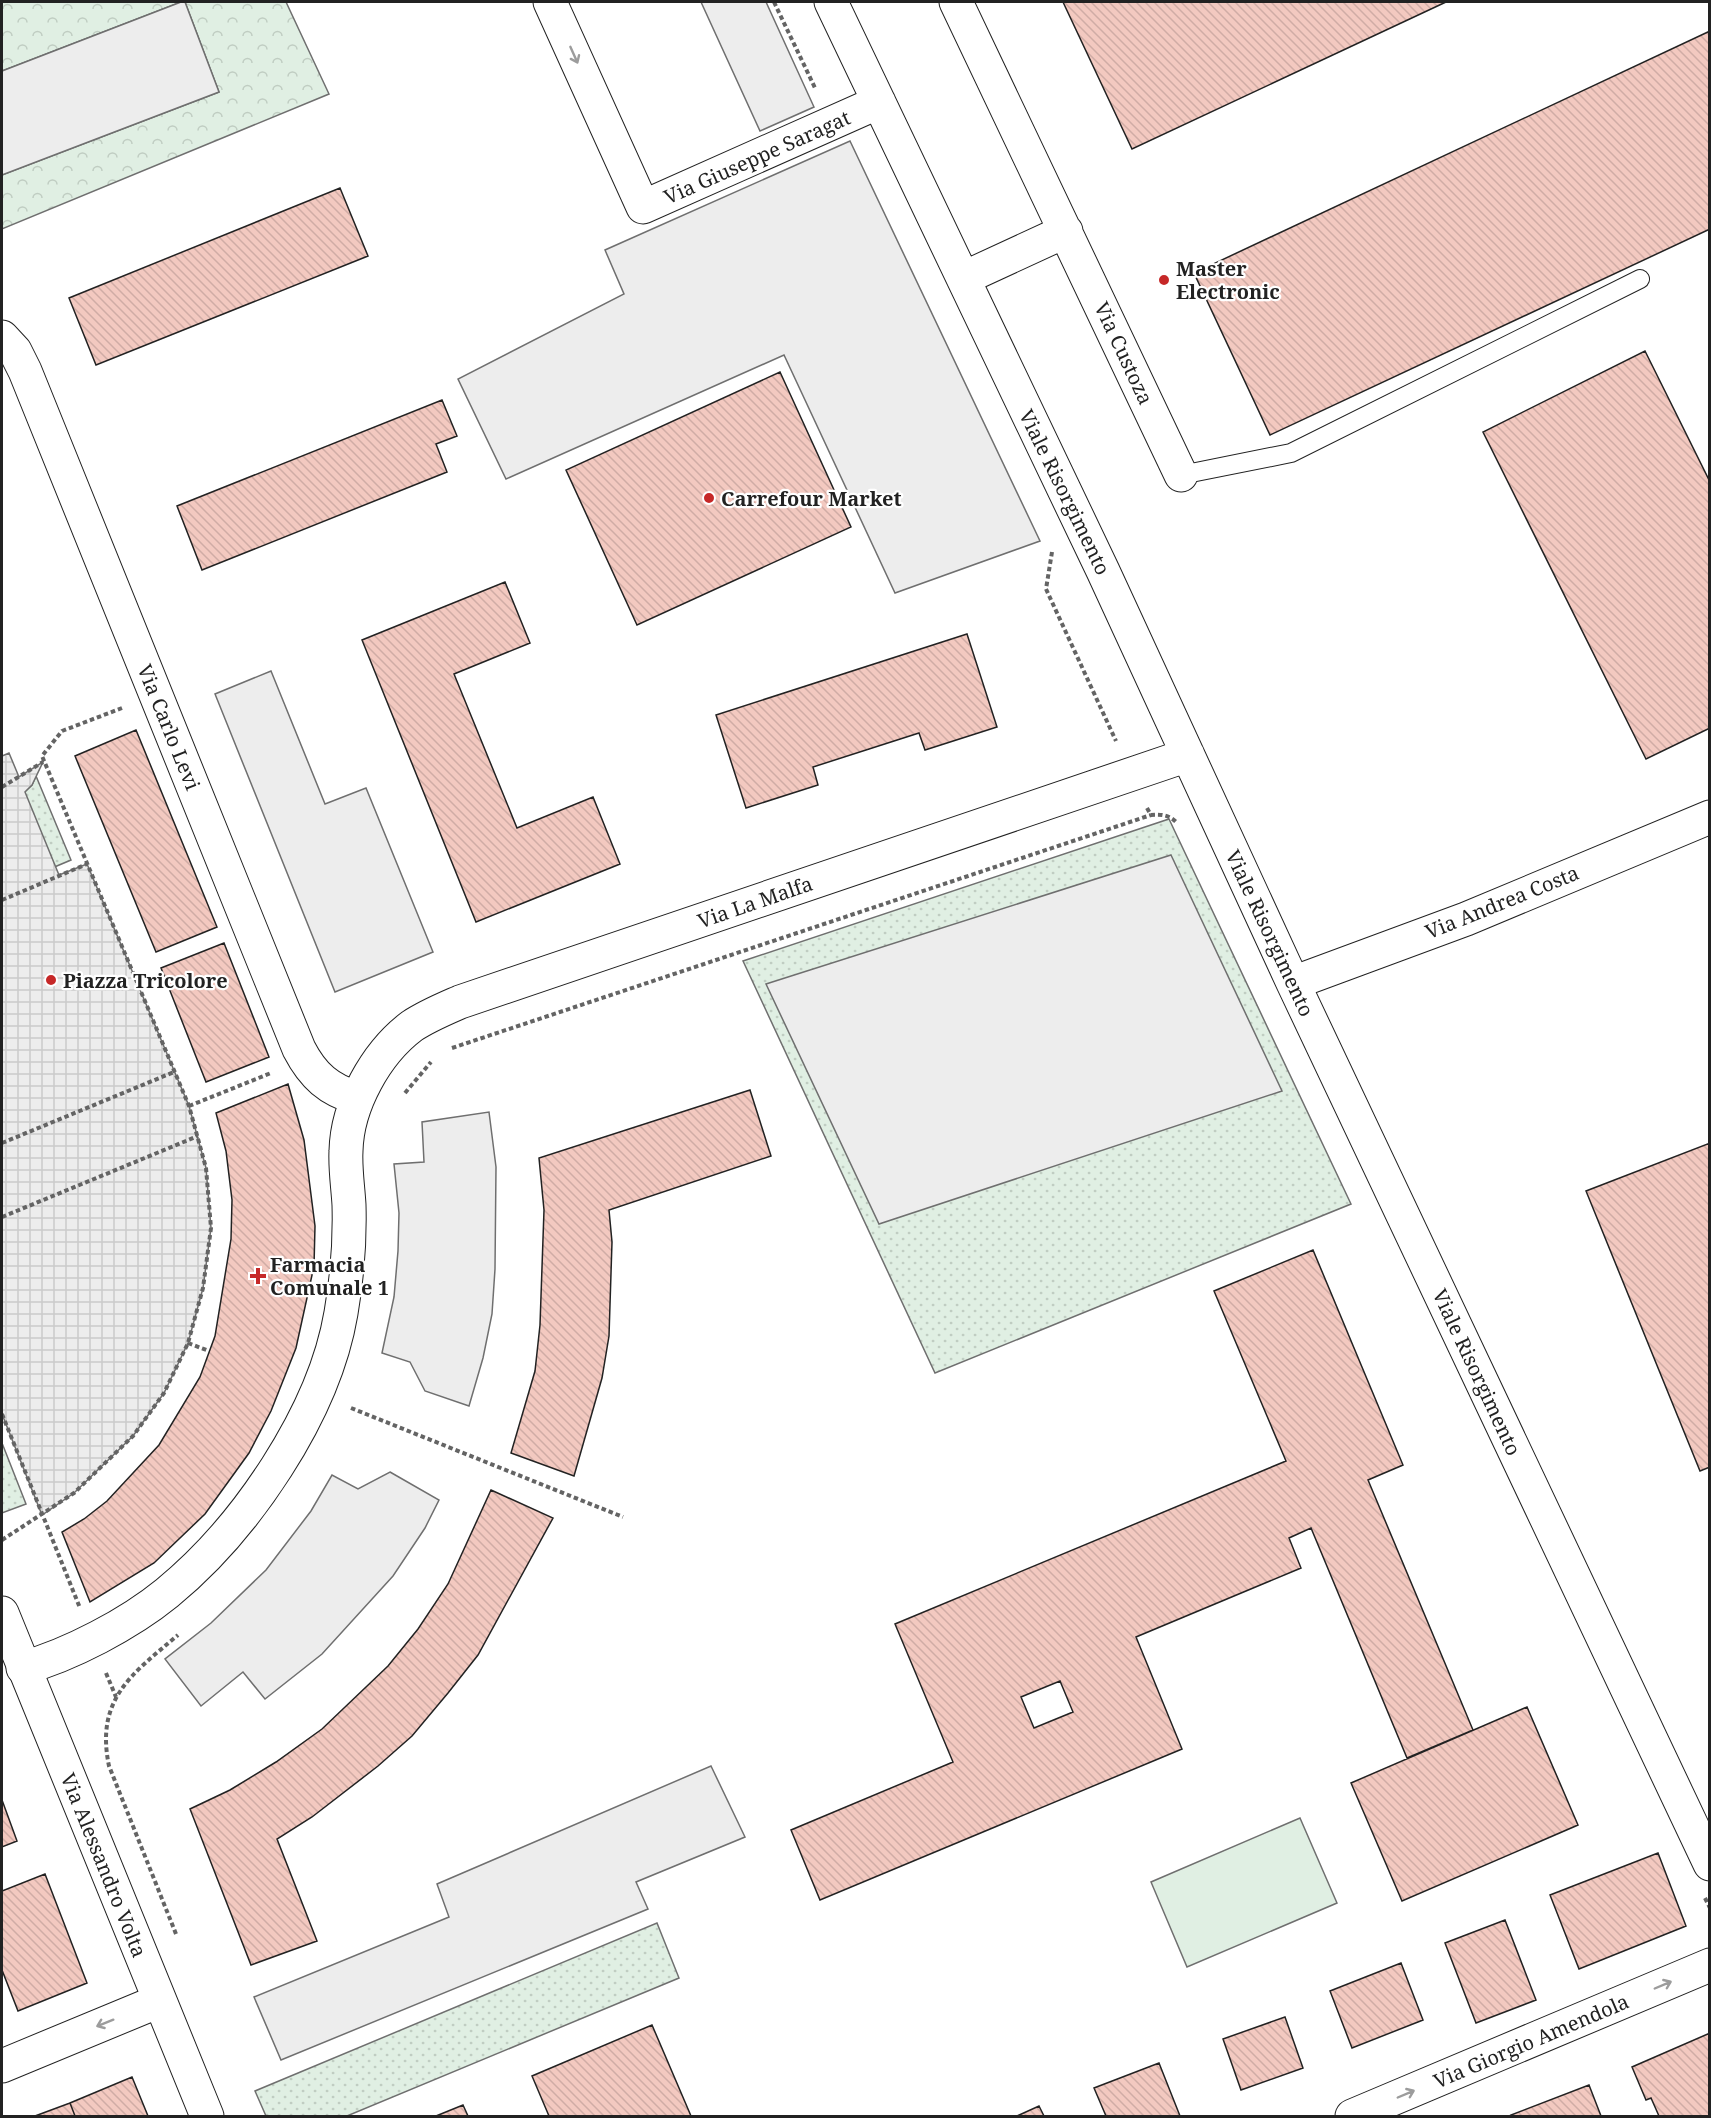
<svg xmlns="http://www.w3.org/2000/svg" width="1711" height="2118" font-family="'Noto Serif',serif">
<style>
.grass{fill:url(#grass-dots);stroke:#6f6f6f;stroke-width:1.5}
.park{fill:url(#park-crowns);stroke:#6f6f6f;stroke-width:1.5}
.pitch{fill:#e0efe3;stroke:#6f6f6f;stroke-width:1.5}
.parking{fill:#ededed;stroke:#6f6f6f;stroke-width:1.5}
.plaza{fill:url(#plaza-grid);stroke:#6f6f6f;stroke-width:1.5}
.building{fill:url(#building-back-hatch);stroke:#222;stroke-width:1.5;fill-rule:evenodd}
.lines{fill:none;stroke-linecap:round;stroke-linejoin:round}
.service-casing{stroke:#222;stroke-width:20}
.minor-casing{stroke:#222;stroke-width:35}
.tertiary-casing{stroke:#222;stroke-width:35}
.path{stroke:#646464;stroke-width:4;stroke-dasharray:4.5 3;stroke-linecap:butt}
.service{stroke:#fff;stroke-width:18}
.minor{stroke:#fff;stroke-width:33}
.tertiary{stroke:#fff;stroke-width:33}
.oneway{stroke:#9c9c9c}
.poi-dot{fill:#c62828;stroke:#fff;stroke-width:2}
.labels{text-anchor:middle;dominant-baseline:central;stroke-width:4.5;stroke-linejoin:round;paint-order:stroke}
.street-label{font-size:20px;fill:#222;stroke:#fff}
.poi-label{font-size:20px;font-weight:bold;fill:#222;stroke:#fff;text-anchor:start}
</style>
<defs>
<pattern id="grass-dots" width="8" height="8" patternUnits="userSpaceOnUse" patternTransform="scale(1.5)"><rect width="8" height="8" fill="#e0efe3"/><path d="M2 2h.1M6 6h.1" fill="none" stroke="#c0cdc2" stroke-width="1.8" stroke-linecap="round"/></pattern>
<pattern id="park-crowns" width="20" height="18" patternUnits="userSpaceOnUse" patternTransform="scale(1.5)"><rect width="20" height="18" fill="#e0efe3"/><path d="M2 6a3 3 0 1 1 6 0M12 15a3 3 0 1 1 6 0" fill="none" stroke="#c0cdc2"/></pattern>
<pattern id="plaza-grid" width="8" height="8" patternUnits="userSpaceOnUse" patternTransform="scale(1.5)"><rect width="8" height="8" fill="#ededed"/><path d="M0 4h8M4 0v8" fill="none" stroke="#cbcbcb"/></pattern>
<pattern id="building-back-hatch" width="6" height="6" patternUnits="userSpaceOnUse" patternTransform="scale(1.5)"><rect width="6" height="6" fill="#f3c9c0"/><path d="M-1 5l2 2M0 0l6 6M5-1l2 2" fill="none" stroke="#d0aca5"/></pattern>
</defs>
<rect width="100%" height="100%" fill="#fff"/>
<path class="grass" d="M36,776L71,860L2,889V811L32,785Z
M1169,819L1351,1204L935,1373L743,961Z
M2,1443L26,1504L2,1513Z
M657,1923L679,1978L347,2116H266L255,2091Z"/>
<path class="park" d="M2,2H181L2,71Z
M185,2H286L329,94L2,229V175L219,92Z"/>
<path class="pitch" d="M1300,1818L1337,1903L1187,1967L1151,1882Z"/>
<path class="parking" d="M181,2H185L219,92L2,175V71Z
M701,2H766L814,107L760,131Z
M850,141L1040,541L895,593L784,355L506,479L458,379L624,294L605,250Z
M271,671L325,804L366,788L433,952L335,992L215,694Z
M1171,855L1282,1091L879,1224L766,984Z
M489,1112L496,1167L495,1269L492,1314L483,1358L469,1406L425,1391L410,1362L382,1353L394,1297L398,1251L399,1213L394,1164L424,1162L422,1122Z
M390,1472L439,1500L425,1528L393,1576L322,1654L265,1699L243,1672L201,1706L165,1659L211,1623L266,1570L311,1511L332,1475L358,1489Z
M711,1766L745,1837L636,1882L648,1909L281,2060L254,1997L449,1917L437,1884Z"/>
<path class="plaza" d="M9,753L19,777L43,762L32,785L25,792L59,875L87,864L189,1106L206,1168L211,1228L203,1288L188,1343L164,1393L133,1436L74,1493L42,1515L2,1414V756Z"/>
<path class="building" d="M1063,2H1446L1132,149Z
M1710,31V229L1270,435L1194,273Z
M340,188L368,256L96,365L69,298Z
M1645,351L1710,482V728L1646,759L1483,432Z
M780,372L851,527L637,625L566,470Z
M442,400L457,436L436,444L447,472L202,570L177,506Z
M505,582L530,643L454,674L517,828L593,797L620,864L476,922L362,640Z
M967,634L997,727L925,750L919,733L813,767L818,785L746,808L716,715Z
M136,730L217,927L156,952L75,756Z
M224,943L269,1057L206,1082L161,968Z
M288,1084L304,1140L315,1226L314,1266L296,1348L271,1411L249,1453L205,1514L154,1563L90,1602L62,1532L84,1519L107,1501L159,1445L200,1377L215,1336L231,1239L232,1200L226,1151L216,1113Z
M750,1090L771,1156L609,1210L612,1242L609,1336L602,1378L574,1476L511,1453L535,1371L540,1325L544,1210L539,1158Z
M1710,1143V1467L1700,1471L1586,1191Z
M1313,1250L1403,1465L1368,1480L1473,1730L1407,1758L1311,1528L1289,1538L1301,1568L1136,1637L1182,1749L820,1900L791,1830L953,1762L895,1624L1286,1461L1214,1291ZM1060,1681L1073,1712L1034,1728L1021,1697Z
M491,1490L553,1518L478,1655L448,1693L412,1736L378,1766L312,1817L277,1839L317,1941L251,1965L190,1809L230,1790L276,1762L322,1729L388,1666L418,1629L448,1584Z
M1527,1707L1578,1825L1402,1901L1351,1783Z
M2,1800L17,1841L2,1847Z
M1658,1853L1686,1926L1579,1969L1550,1895Z
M45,1874L87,1983L18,2011L2,1970V1891Z
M1505,1920L1536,2000L1476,2023L1445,1943Z
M1401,1963L1423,2020L1352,2048L1330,1991Z
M1285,2017L1303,2068L1241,2090L1223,2039Z
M652,2025L691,2116H549L532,2076Z
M1710,2033V2116H1659L1651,2098L1646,2100L1632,2067Z
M1159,2063L1180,2116H1106L1094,2088Z
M132,2077L148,2116H75L70,2103Z
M1589,2085L1601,2116H1512L1511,2115Z
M70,2103L75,2116H35Z
M463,2105L468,2116H436Z
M1039,2106L1044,2116H1017Z"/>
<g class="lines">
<defs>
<path id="service" d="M1181,475L1291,453L1640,279"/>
<path id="minor" d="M550,2L643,207L879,102
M831,2L1103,571L1293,983L1710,1864
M956,2L1181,475
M964,278L1066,231
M2,337L15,351L25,371L299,1049C313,1076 329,1090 357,1098
M1293,983L1466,919L1710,817
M23,1668C70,1655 129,1624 167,1593C245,1529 324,1414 341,1313C347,1278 350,1240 349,1205C348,1187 345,1169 346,1151C347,1105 376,1053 412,1026C427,1016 444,1009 460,1002L1188,755
M2,2066L159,2001
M1352,2116L1710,1965"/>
<path id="tertiary" d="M2,1613L207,2116"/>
</defs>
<use href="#service" class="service-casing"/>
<use href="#minor" class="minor-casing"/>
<use href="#tertiary" class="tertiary-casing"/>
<path class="path" d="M774,2L816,90
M1052,552L1046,589L1116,741
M2,787L43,762
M1147,808L1151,815C1161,814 1170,815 1177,823
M2,900L87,864
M452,1048L1151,815
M405,1093L431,1062
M189,1106L271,1073
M2,1143L174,1072
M2,1217L198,1136
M188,1343L209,1351
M351,1408L623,1517
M2,1414L80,1608
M2,1540L74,1493L133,1436L164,1393L188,1343L203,1288L211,1228L206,1168L189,1106L42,756L62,731L122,708
M106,1673L116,1697
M1705,1898L1710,1908
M176,1934L109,1766C95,1699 132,1674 178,1635"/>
<use href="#service" class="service"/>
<use href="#minor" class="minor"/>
<use href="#tertiary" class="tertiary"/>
</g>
<defs><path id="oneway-shaft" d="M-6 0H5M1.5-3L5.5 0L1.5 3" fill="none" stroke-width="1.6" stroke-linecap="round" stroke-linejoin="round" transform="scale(1.5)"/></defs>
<g class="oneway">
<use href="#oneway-shaft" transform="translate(574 55) rotate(66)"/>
<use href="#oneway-shaft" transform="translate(1663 1985) rotate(-23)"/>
<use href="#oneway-shaft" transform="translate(105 2023) rotate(158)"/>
<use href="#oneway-shaft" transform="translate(1406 2094) rotate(-23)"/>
</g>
<g class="poi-dot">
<circle cx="1164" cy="280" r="6"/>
<circle cx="709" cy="498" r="6"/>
<circle cx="51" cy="980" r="6"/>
<path d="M255 1267h6v6h6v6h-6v6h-6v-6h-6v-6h6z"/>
</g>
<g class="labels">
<g class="street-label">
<text transform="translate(757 157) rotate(-24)">Via Giuseppe Saragat</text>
<text transform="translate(1124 353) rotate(65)">Via Custoza</text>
<text transform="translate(1065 492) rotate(64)">Viale Risorgimento</text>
<text transform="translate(169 727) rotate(68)">Via Carlo Levi</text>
<text transform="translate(755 902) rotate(-19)">Via La Malfa</text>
<text transform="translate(1502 902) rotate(-22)">Via Andrea Costa</text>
<text transform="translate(1270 933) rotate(65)">Viale Risorgimento</text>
<text transform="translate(1477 1372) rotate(65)">Viale Risorgimento</text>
<text transform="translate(104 1865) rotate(68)">Via Alessandro Volta</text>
<text transform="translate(1531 2041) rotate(-23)">Via Giorgio Amendola</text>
</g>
<g class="poi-label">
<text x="1176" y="268">Master<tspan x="1176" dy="23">Electronic</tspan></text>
<text x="721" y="498">Carrefour Market</text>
<text x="63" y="980">Piazza Tricolore</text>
<text x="270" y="1264">Farmacia<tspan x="270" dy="23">Comunale 1</tspan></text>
</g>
</g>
<rect width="1711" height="2118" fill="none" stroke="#222222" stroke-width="6"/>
</svg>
